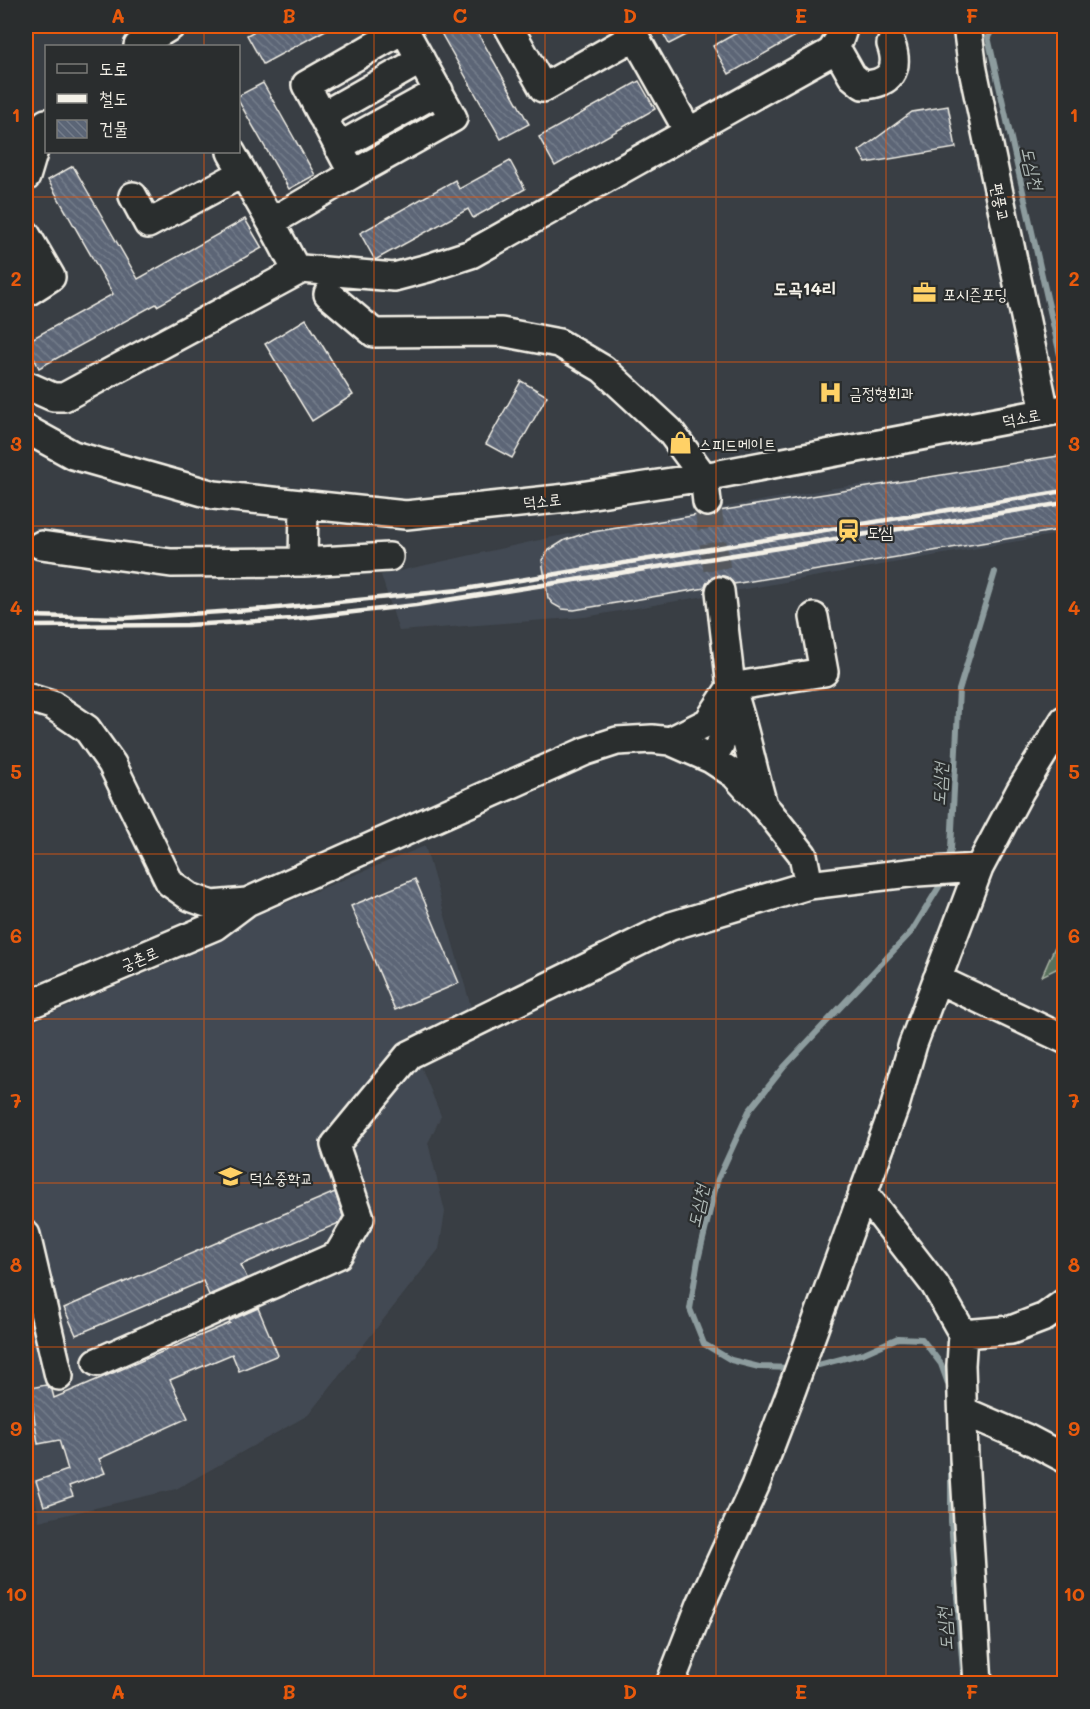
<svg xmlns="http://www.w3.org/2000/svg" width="1090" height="1709" font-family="Mali,'Poor Story',sans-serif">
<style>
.built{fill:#434a53}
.forest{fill:url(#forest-crowns);stroke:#a6b0a2;stroke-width:1.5}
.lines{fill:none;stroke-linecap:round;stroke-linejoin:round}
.stream{stroke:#8d9c9e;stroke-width:6}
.building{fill:url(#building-back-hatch);stroke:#f4f1e8;stroke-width:1.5}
.minor-tunnel{stroke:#55595d;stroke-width:27;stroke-dasharray:27 14;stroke-linecap:butt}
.minor-casing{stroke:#f4f1e8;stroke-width:32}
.minor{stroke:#2a2d2e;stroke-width:27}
.rail{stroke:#f4f1e8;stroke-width:4.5}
.grid{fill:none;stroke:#e8590c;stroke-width:1.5;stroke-opacity:0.55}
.labels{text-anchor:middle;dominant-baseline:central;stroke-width:4.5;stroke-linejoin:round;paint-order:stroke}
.street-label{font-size:16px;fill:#f4f1e8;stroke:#2a2d2e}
.poi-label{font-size:16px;fill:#f4f1e8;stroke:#2a2d2e;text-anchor:start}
.water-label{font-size:18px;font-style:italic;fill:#afb9b6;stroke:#2a2d2e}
.neighbourhood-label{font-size:18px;font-weight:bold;fill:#f4f1e8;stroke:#2a2d2e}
.neatline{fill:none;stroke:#e8590c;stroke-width:2}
.grid-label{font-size:20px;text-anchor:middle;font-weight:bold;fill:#e8590c}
</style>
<defs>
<pattern id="forest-crowns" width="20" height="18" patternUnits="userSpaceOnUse" patternTransform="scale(1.5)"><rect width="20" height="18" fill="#58705c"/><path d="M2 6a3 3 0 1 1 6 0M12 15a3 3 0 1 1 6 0" fill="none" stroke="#718573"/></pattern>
<pattern id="building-back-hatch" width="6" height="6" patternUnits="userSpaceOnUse" patternTransform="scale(1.5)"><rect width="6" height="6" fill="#5b6576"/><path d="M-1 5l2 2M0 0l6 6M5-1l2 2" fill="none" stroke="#737c8a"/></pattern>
</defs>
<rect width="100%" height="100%" fill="#393e44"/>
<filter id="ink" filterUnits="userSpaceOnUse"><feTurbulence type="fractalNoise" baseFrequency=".0167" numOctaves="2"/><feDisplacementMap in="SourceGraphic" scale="12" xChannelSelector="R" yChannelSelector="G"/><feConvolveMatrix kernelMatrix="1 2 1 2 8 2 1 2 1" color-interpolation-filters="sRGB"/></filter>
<g filter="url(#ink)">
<path class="built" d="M1064,461V533L585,617L399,631L381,575L553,537L834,488Z
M425,846L473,1014L412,1044L441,1116L428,1143L445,1212L439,1249L308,1415L176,1489L39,1521L26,1428V1025L207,947L245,920Z"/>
<path class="forest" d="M1064,926V965L1042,976Z"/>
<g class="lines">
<path class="stream" d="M995,26L988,37L1060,355
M947,864L951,849L959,690L995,572
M794,1368L759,1367L731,1360L704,1344L690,1309L698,1260L717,1181L749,1111L784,1067L912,931L942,882L943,876
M807,1368L864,1353L898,1338L922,1339L941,1364L950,1389
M951,1457V1521L964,1684"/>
</g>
<path class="building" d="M264,26H333L263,64L247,35Z
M437,26H474L529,124L501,139Z
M659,26H704L669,44Z
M749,26H813L729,74L713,46Z
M639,81L655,109L555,166L539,137Z
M263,83L315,175L289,189L238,100V96Z
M948,106L956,148L866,163L859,151L912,112Z
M510,161L525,189L473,218L468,209L375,260L360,233L455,180L459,189Z
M73,166L138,279L245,219L262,248L157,306L156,304L39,368L26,342L113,294L48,180Z
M306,319L353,395L312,421L265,344Z
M521,381L547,396L512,458L486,444Z
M1065,455V529L734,584L727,577L718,575L710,579L706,584L705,588L574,610L562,609L553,604L548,598L542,560L549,550L565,540L586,533L698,515L709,517L716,515L719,511Z
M415,879L459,983L395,1010L351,906Z
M335,1192L343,1216L339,1223L241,1265L247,1278L209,1295L203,1281L76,1335L64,1308Z
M258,1308L278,1355L239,1371L232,1354L170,1380L188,1418L99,1459L105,1473L69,1486L73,1496L44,1506L36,1481L68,1470L59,1440L38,1444L30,1388L46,1385L52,1390L54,1398L230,1323L229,1321Z"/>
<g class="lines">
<path class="minor-tunnel" d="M707,502L720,591"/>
<defs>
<path id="minor" d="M508,26L543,88L635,36
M629,26L688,131
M967,26L973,70L1045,412
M138,46L171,26
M835,46L852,76L863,85C890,84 900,70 891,44
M322,116L421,60
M338,147L439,91
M231,152L271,222
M353,174L453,118L402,26
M26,177L35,147L46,123
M133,196L148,224L243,173
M26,234L51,277L26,293
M297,271L271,222L353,174L306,85L404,29
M328,294L374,333L501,332L559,343L603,369L670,431L704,477L707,502
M26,385L53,397H64L302,269L394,277L428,268L471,254L831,52L840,38L844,26
M26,429L73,455L214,495L406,515L567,498L704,477L1064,409
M41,545L171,563L303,562L304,504
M303,562L389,557
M731,687L824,672L814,617
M731,687C744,724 751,763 762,801
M26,697L52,705L87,729L112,764L170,883L190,897L212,905L247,902L586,751L617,741L652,739L670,741L711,759L734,774L769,812L803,855L809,885
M670,741L708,722L731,687L720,591
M711,759C727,738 728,722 730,697
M937,979L1064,1039
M26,1006L215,926L247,902
M863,1192L935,1285L963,1334L961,1365L964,1457L978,1684
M26,1235L59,1376
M963,1334L1011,1330L1045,1317L1064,1303
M97,1362L338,1255L360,1218L335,1145L409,1055L671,926L809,885L917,872L979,868
M963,1411L1026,1438L1064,1458
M670,1684L701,1604L755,1486L792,1389L895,1106L913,1044L979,868L1020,791L1064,720"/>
</defs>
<use href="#minor" class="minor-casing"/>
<use href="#minor" class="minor"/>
<path class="rail" d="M26,616L126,618L267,609L459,590L1064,491
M26,626L187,625L292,619L416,605L1064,503"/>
</g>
</g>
<path class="grid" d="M204,26V46M374,26V1684M545,26V1684M716,26V1684M886,26V1684M204,152V1684M26,197H1064M26,362H1064M26,526H1064M26,690H1064M26,854H1064M26,1019H1064M26,1183H1064M26,1347H1064M26,1512H1064"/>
<defs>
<symbol id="office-bare" viewBox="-9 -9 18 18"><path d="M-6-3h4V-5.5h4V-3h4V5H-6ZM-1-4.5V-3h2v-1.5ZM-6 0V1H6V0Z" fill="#ffd166" stroke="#2a2d2e" stroke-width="2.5" paint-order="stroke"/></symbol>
<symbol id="hospital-bare" viewBox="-9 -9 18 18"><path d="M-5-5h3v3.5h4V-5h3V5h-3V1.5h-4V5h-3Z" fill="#ffd166" stroke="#2a2d2e" stroke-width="2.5" paint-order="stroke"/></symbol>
<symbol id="shop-bare" viewBox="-9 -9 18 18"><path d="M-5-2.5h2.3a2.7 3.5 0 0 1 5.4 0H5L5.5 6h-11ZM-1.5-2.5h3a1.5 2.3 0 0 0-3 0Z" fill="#ffd166" stroke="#2a2d2e" stroke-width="2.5" paint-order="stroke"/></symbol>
<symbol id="station-bare" viewBox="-9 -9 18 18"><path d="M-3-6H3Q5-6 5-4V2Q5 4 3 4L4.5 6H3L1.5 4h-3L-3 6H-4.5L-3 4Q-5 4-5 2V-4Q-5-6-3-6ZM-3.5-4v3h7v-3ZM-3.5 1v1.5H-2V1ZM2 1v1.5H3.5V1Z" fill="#ffd166" stroke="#2a2d2e" stroke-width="2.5" paint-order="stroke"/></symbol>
<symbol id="school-bare" viewBox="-9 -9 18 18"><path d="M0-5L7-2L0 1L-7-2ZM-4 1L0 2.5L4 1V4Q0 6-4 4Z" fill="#ffd166" stroke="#2a2d2e" stroke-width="2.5" paint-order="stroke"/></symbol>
</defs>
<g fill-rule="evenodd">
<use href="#office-bare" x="908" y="276" width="33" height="33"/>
<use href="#hospital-bare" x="814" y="376" width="33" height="33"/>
<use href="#shop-bare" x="664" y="426" width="33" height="33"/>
<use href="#station-bare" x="832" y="514" width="33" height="33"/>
<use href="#school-bare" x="214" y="1160" width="33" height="33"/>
</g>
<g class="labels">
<g class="street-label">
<text transform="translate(1001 202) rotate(78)">편풍교</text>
<text transform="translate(1021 417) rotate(-11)">덕소로</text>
<text transform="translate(542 500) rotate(-6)">덕소로</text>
<text transform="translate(139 958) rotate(-23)">궁촌로</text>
</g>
<g class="poi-label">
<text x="943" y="293">포시즌포딩</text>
<text x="849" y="392">금정형회과</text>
<text x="699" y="443">스피드메이트</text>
<text x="867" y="531">도심</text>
<text x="249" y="1177">덕소중학교</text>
</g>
<g class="water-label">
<text transform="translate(1033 168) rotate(77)">도심천</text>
<text transform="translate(939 784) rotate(-87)">도심천</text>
<text transform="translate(697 1206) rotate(-78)">도심천</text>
<text transform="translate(944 1629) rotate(-94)">도심천</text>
</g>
<g class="neighbourhood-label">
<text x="805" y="288">도곡14리</text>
</g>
</g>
<rect width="1090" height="1709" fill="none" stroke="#2a2d2e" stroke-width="66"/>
<rect x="45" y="45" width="195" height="108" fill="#2a2d2e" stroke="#7b7b78" stroke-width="1.5"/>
<rect x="57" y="64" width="30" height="9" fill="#2a2d2e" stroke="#7b7b78" stroke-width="1.5"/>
<text x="99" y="75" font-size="18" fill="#f4f1e8">도로</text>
<rect x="57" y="94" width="30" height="9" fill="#f4f1e8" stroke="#7b7b78" stroke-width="1.5"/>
<text x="99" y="105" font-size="18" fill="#f4f1e8">철도</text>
<rect x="57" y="120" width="30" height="18" fill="url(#building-back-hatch)" stroke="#7b7b78" stroke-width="1.5"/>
<text x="99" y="135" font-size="18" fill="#f4f1e8">건물</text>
<rect x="33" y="33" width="1024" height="1643" class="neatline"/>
<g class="grid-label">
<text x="118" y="23">A</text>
<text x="289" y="23">B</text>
<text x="460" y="23">C</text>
<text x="630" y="23">D</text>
<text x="801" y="23">E</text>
<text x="972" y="23">F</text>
<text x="16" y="122">1</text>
<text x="1074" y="122">1</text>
<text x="16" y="286">2</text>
<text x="1074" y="286">2</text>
<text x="16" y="451">3</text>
<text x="1074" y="451">3</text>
<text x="16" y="615">4</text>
<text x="1074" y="615">4</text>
<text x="16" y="779">5</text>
<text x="1074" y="779">5</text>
<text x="16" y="943">6</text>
<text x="1074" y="943">6</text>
<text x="16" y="1108">7</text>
<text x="1074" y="1108">7</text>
<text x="16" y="1272">8</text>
<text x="1074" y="1272">8</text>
<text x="16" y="1436">9</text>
<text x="1074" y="1436">9</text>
<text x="16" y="1601">10</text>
<text x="1074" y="1601">10</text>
<text x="118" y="1699">A</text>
<text x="289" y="1699">B</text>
<text x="460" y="1699">C</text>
<text x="630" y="1699">D</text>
<text x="801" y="1699">E</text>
<text x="972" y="1699">F</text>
</g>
</svg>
